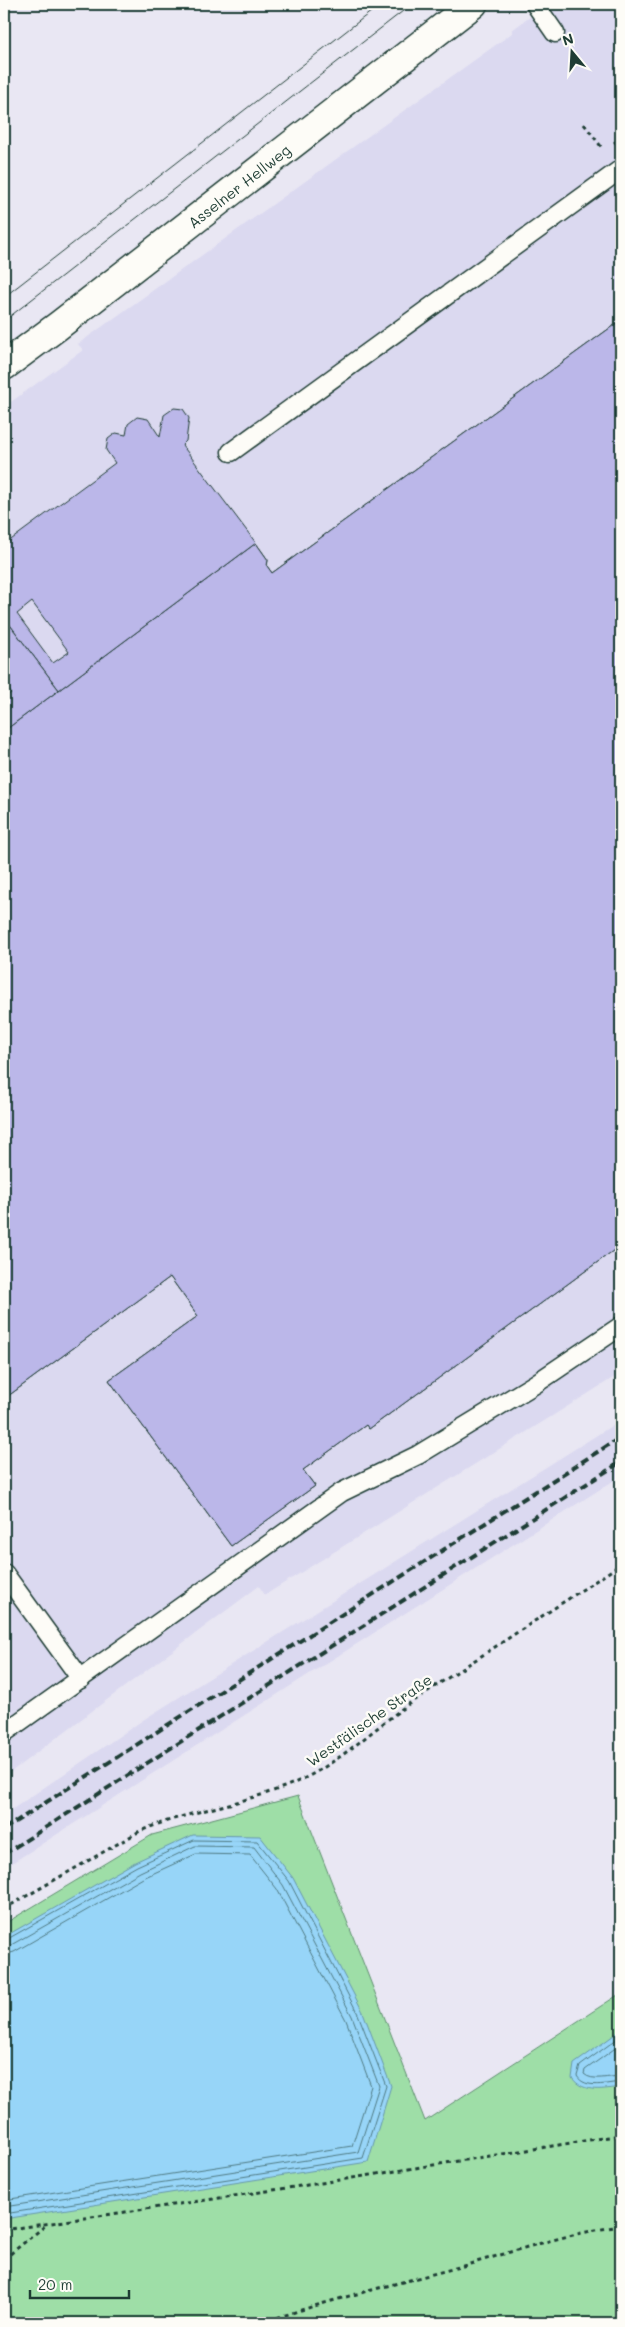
<svg xmlns="http://www.w3.org/2000/svg" width="625" height="2327" viewBox="0 0 625 2327" font-family="Mali,sans-serif">
  <rect width="100%" height="100%" fill="#e9e7f3"/>
  <filter id="ink" filterUnits="userSpaceOnUse"><feTurbulence type="fractalNoise" baseFrequency=".02" numOctaves="2"/><feDisplacementMap in="SourceGraphic" scale="10" xChannelSelector="R" yChannelSelector="G"/><feConvolveMatrix kernelMatrix="1 2 1 2 8 2 1 2 1" color-interpolation-filters="sRGB"/></filter>
  <g filter="url(#ink)">
    <g fill="#dbd9f0">
      <path d="M 548,4 L 621,4 L 621,1373 L 265,1595 L 259,1586 L 4,1777 L 4,407 L 83,350 L 78,344 L 504,39 L 512,33 L 512,30 Z"/>
      <path d="M 621,1420 L 621,1476 L 4,1868 L 4,1815 L 143,1720 Z"/>
    </g>
    <path fill="#9edea7" stroke="#5e8e6e" d="M 298,1796 L 425,2121 L 621,1993 L 621,2323 L 4,2323 L 4,1924 L 152,1835 Z"/>
    <g fill="#97d5f8" stroke="#6798aa">
      <path d="M 193,1835 L 260,1836 L 293,1878 L 363,2012 L 391,2086 L 368,2162 L 4,2219 L 4,1937 L 135,1862 Z"/>
      <path d="M 621,2030 L 621,2087 C 604,2089 584,2094 572,2078 L 574,2064 Z"/>
    </g>
    <g fill="none" stroke-linecap="round" stroke-linejoin="round">
      <g stroke="#4f7a82" stroke-width="1">
        <path d="M 4,1941 L 137,1866 L 194,1840 L 257,1841 L 289,1881 L 358,2014 L 386,2086 L 363,2158 L 4,2214"/>
        <path d="M 4,1947 L 11,1945 L 140,1872 L 195,1846 L 254,1847 L 283,1885 L 352,2016 L 379,2086 L 358,2152 L 4,2207"/>
        <path d="M 4,1955 L 14,1952 L 143,1878 L 196,1854 L 250,1855 L 277,1889 L 346,2020 L 371,2086 L 352,2146 L 4,2200"/>
        <path d="M 621,2036 L 580,2066 L 577,2076 C 585,2090 608,2083 621,2082"/>
        <path d="M 621,2044 L 585,2070 L 584,2074 C 592,2082 610,2076 621,2076"/>
      </g>
    </g>
    <g fill="#bbb7e9" stroke="#1f3d34" fill-rule="evenodd">
      <path d="M 621,320 L 621,1245 L 369,1429 L 366,1425 L 303,1470 L 315,1486 L 231,1546 L 109,1380 L 198,1316 L 170,1277 L 4,1399 L 4,731 L 256,543 L 268,560 L 267,566 L 272,573 ZM 222,1238 L 226,1243 L 231,1240 L 257,1274 L 221,1300 L 192,1261 Z"/>
      <path d="M 621,320 L 621,1245 L 369,1429 L 366,1425 L 303,1470 L 315,1486 L 231,1546 L 109,1380 L 198,1316 L 170,1277 L 4,1399 L 4,731 L 256,543 L 268,560 L 267,566 L 272,573 Z"/>
      <path d="M 174,408 L 183,409 L 189,418 L 186,441 L 182,445 L 256,543 L 59,690 L 4,617 L 4,545 L 115,463 L 106,450 L 108,439 L 116,433 L 126,435 L 128,424 L 137,417 L 148,419 L 160,437 L 164,415 ZM 32,602 L 69,652 L 53,663 L 17,614 Z"/>
      <path d="M 4,617 L 59,690 L 4,731 L 4,698 L 11,693 L 4,683 Z"/>
    </g>
    <g fill="none" stroke-linecap="round" stroke-linejoin="round">
      <defs>
        <g id="lane">
          <path d="M 535,4 L 555,33"/>
          <path d="M 231,452 L 621,169"/>
          <path d="M 4,1573 L 81,1679"/>
          <path d="M 4,1733 L 342,1492 L 418,1455 L 535,1384 L 621,1326"/>
        </g>
        <path id="secondary" d="M 4,366 L 58,326 L 473,4"/>
      </defs>
      <use href="#lane" stroke="#1f3d34" stroke-width="21"/>
      <use href="#secondary" stroke="#1f3d34" stroke-width="31"/>
      <g stroke="#1f3d34" stroke-width="3" stroke-dasharray="4 4" stroke-linecap="butt">
        <path d="M 584,124 L 603,149"/>
        <path d="M 614,143 L 621,138"/>
        <path d="M 4,1909 L 140,1831 C 195,1808 256,1803 309,1776 C 347,1756 378,1725 413,1701 C 482,1655 552,1610 621,1564"/>
        <path d="M 4,2230 L 321,2183 L 621,2135"/>
        <path d="M 4,2259 L 46,2225"/>
        <path d="M 262,2323 C 327,2300 396,2284 463,2266 C 515,2251 568,2233 621,2226"/>
      </g>
      <use href="#lane" stroke="#fdfcf7" stroke-width="18"/>
      <use href="#secondary" stroke="#fdfcf7" stroke-width="28"/>
      <g stroke="#1f3d34" stroke-width="1">
        <path d="M 4,297 L 381,4"/>
        <path d="M 4,321 L 412,4"/>
      </g>
      <g stroke="#1f3d34" stroke-width="4" stroke-dasharray="8 4" stroke-linecap="butt">
        <path d="M 4,1829 L 621,1437"/>
        <path d="M 4,1854 L 621,1462"/>
      </g>
    </g>
  </g>
  <g text-anchor="middle" dominant-baseline="central" stroke-width="5" stroke-linejoin="round" paint-order="stroke">
    <g font-size="15" fill="#1f3d34" stroke="#fdfcf7">
      <text transform="translate(239 186) rotate(-38)">Asselner Hellweg</text>
      <text transform="translate(369 1720) rotate(-35)">Westfälische Straße</text>
    </g>
  </g>
  <rect width="625" height="2327" fill="none" stroke="#fdfcf7" stroke-width="20"/>
  <rect x="10" y="10" width="605" height="2307" fill="none" stroke="#1f3d34" stroke-width="2" filter="url(#ink)"/>
  <g transform="translate(572 52) rotate(342)" stroke="#fdfcf7" stroke-width="4" paint-order="stroke">
  <path d="M0-4L9 19L0 12L-9 19Z" fill="#1f3d34"/>
  <text y="-8" font-size="14" font-weight="bold" text-anchor="middle" fill="#1f3d34">N</text>
  </g>
  <path d="M30 2290v8h99v-8" fill="none" stroke="#1f3d34" stroke-width="2.5"/>
  <text x="38" y="2290" font-size="15" fill="#1f3d34" stroke="#fdfcf7" stroke-width="4" paint-order="stroke">20 m</text>
</svg>
